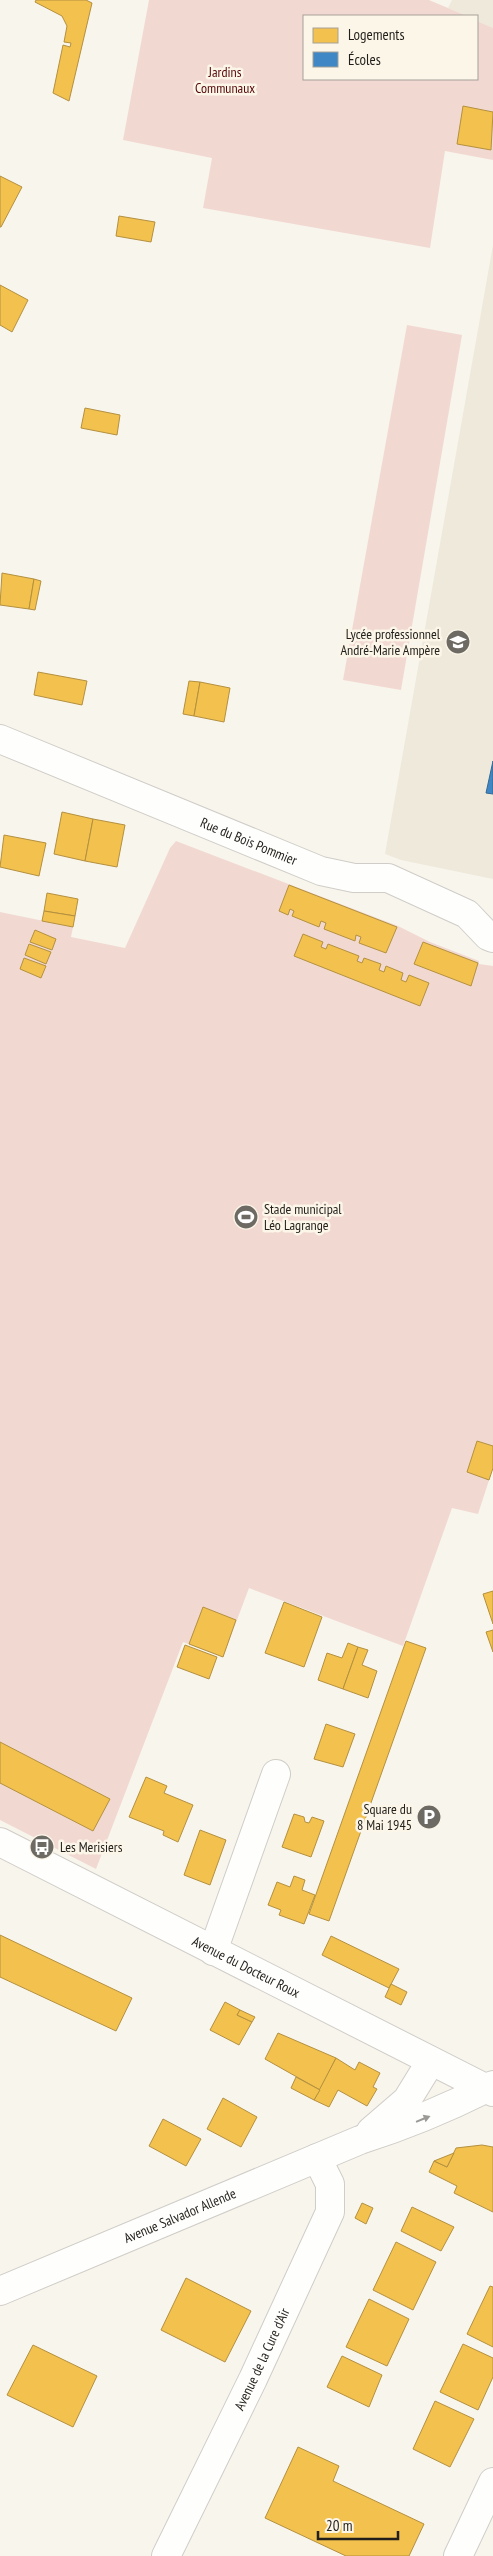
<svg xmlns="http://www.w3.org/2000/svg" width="493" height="2556" viewBox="0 0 493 2556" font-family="'PT Sans Narrow',sans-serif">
  <rect width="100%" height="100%" fill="#f8f5ed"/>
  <g fill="#eee9da">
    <path d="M 452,0 L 493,0 L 493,28 L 477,21 L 477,16 L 467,16 L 448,8 Z"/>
    <path d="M 493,245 L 493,879 L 401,860 L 385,854 Z"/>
  </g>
  <g fill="#f1d9d2">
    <path d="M 149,0 L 429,0 L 467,16 L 304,16 L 304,79 L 477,79 L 477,21 L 493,28 L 493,160 L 445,151 L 430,248 L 203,208 L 212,158 L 123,140 Z"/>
    <path d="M 407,325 L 462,335 L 401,690 L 343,680 Z"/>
    <path d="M 176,841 L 398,926 L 430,942 L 479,961 L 479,964 L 493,966 L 493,1468 L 478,1514 L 452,1508 L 403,1646 L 249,1588 L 223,1657 L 183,1642 L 96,1869 L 0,1820 L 0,912 L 73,927 L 71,937 L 125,948 L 170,848 Z"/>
  </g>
  <g fill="#f2c14e" stroke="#b4903f">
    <path d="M 36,0 L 86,0 L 92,3 L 69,101 L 53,93 L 63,45 L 70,47 L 71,43 L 64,42 L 67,26 L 62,16 L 35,2 Z"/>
    <path d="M 463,106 L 493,112 L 491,150 L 457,144 Z"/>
    <path d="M 0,176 L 22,187 L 1,227 L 0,227 Z"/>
    <path d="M 119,216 L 155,222 L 151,242 L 116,236 Z"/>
    <path d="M 0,285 L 28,300 L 12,332 L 0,325 Z"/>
    <path d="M 85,408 L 120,415 L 117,435 L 81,428 Z"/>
    <path d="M 2,573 L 34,579 L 29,609 L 0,605 Z"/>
    <path d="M 34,579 L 41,581 L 35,610 L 29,609 Z"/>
    <path d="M 38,672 L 87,681 L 82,705 L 34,695 Z"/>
    <path d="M 189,681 L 200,682 L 194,716 L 183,714 Z"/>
    <path d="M 200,682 L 230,688 L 224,722 L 194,716 Z"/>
    <path d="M 62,812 L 93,819 L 85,861 L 54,854 Z"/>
    <path d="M 93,819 L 125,825 L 117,867 L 85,861 Z"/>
    <path d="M 4,835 L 46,843 L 39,876 L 0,867 Z"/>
    <path d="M 289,885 L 397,927 L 386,953 L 359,943 L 361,937 L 356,935 L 355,941 L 324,929 L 326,923 L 321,921 L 319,927 L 292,916 L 294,911 L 290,909 L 288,915 L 279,911 Z"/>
    <path d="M 47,893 L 78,899 L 75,916 L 44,911 Z"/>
    <path d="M 44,911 L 75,916 L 73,927 L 42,921 Z"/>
    <path d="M 35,930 L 56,939 L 52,950 L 30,942 Z"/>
    <path d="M 303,934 L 323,942 L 321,947 L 326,949 L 328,944 L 359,956 L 357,961 L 362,963 L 364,958 L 381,964 L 379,970 L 384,972 L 386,966 L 403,973 L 401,980 L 406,982 L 409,975 L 429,983 L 420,1006 L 294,956 Z"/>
    <path d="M 423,942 L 478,963 L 471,986 L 414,964 Z"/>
    <path d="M 29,944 L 51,952 L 46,964 L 25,955 Z"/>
    <path d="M 24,958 L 46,966 L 41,978 L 20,969 Z"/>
    <path d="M 477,1441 L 493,1446 L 493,1468 L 489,1480 L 467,1472 Z"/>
    <path d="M 493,1591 L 493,1624 L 483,1594 Z"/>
    <path d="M 284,1602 L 322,1617 L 304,1667 L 265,1653 Z"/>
    <path d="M 203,1607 L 236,1620 L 223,1657 L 189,1644 Z"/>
    <path d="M 493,1630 L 493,1652 L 486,1632 Z"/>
    <path d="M 406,1641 L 426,1648 L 329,1921 L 309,1914 Z"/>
    <path d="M 348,1643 L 358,1647 L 343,1689 L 318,1680 L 327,1653 L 342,1658 Z"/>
    <path d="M 185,1645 L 217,1657 L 209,1679 L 177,1667 Z"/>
    <path d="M 358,1647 L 368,1650 L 362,1665 L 377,1671 L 368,1698 L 343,1689 Z"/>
    <path d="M 326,1724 L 355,1734 L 343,1767 L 314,1759 Z"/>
    <path d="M 0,1742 L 110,1799 L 93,1831 L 0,1783 Z"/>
    <path d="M 146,1777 L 167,1786 L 164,1793 L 193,1805 L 178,1842 L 163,1835 L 164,1831 L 129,1817 Z"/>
    <path d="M 294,1814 L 304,1817 L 305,1822 L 309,1823 L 312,1817 L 324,1821 L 311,1857 L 282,1847 Z"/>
    <path d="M 200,1830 L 226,1840 L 210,1885 L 184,1875 Z"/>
    <path d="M 294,1876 L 305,1880 L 302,1890 L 315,1895 L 304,1924 L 279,1915 L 281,1910 L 268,1905 L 277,1882 L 290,1887 Z"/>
    <path d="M 0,1935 L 132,1998 L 116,2031 L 0,1977 Z"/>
    <path d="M 331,1936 L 399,1969 L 389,1988 L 322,1955 Z"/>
    <path d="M 391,1984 L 407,1992 L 401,2005 L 385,1997 Z"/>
    <path d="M 225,2002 L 240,2010 L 237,2015 L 252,2022 L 239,2045 L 210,2030 Z"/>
    <path d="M 240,2010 L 255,2017 L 252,2022 L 237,2015 Z"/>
    <path d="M 278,2033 L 336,2058 L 320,2090 L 265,2059 Z"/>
    <path d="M 336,2058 L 355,2070 L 359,2062 L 380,2073 L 373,2087 L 377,2089 L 367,2106 L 338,2090 L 329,2107 L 314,2100 Z"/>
    <path d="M 296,2077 L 320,2090 L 314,2100 L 291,2088 Z"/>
    <path d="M 223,2098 L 257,2117 L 241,2147 L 207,2129 Z"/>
    <path d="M 163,2119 L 201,2139 L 186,2166 L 149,2146 Z"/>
    <path d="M 482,2145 L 493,2147 L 493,2212 L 454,2193 L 457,2186 L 429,2172 L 434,2161 L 447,2167 L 456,2148 Z"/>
    <path d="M 454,2153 L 447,2167 L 434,2161 Z"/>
    <path d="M 362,2203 L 373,2208 L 366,2224 L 355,2218 Z"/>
    <path d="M 412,2207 L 454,2227 L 441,2251 L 401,2231 Z"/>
    <path d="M 396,2242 L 436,2262 L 413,2310 L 373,2290 Z"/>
    <path d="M 186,2278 L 251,2311 L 225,2362 L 161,2330 Z"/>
    <path d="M 490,2286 L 493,2287 L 493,2347 L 467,2334 Z"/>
    <path d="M 369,2299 L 409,2319 L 387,2366 L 346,2347 Z"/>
    <path d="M 463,2344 L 493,2358 L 493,2377 L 478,2410 L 440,2392 Z"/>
    <path d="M 33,2345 L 97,2376 L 73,2427 L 7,2395 Z"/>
    <path d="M 342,2356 L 382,2375 L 369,2407 L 327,2387 Z"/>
    <path d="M 435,2401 L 474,2419 L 450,2467 L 413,2449 Z"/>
    <path d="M 298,2447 L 339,2466 L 333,2481 L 424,2524 L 409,2556 L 346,2556 L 265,2518 Z"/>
  </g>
  <path fill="#3f88c5" stroke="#366892" d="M 493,761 L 493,794 L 486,793 Z"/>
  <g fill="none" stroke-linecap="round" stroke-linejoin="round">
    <defs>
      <g id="minor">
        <path id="s1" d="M 0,739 L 321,871 L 354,878 L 388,878 L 467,914 L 488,936 L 493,938"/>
        <path id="s2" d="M 0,1842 L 493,2092"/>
        <path d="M 213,1951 L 276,1774"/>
        <path d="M 371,2131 L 407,2100 L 431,2061"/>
        <path id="s3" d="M 0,2291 L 360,2140 C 407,2125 450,2107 493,2085"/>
        <path id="s4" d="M 166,2556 L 253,2379 L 330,2212 L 330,2184 L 317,2158"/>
        <path d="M 458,2556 L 493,2482"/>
      </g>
    </defs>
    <use href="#minor" stroke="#d0cdc8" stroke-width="30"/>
    <use href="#minor" stroke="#fefefc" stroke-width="28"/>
  </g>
  <defs><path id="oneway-solid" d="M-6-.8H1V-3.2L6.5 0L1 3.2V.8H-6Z" transform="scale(1.25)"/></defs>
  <use fill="#9b9a97" href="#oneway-solid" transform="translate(423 2119) rotate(-22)"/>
  <defs>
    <symbol id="school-disc" viewBox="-11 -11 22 22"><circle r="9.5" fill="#6d6a64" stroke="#fcf6e9"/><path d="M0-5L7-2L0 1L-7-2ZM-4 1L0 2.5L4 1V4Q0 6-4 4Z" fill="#fff"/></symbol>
    <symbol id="stadium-disc" viewBox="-11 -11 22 22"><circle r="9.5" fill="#6d6a64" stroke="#fcf6e9"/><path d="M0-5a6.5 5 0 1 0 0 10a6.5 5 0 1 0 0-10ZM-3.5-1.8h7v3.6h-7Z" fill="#fff"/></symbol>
    <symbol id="parking-disc" viewBox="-11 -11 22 22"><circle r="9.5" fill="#6d6a64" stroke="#fcf6e9"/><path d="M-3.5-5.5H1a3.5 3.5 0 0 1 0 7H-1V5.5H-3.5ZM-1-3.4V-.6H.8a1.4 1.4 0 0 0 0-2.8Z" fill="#fff"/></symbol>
    <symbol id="bus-disc" viewBox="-11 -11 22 22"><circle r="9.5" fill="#6d6a64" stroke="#fcf6e9"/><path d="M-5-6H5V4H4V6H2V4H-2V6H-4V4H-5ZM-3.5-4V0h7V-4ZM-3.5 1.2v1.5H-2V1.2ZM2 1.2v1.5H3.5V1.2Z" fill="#fff"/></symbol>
  </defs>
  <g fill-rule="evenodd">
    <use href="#school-disc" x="444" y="628" width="28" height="28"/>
    <use href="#stadium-disc" x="232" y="1203" width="28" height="28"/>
    <use href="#parking-disc" x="415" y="1803" width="28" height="28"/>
    <use href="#bus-disc" x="28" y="1833" width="28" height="28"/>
  </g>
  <g text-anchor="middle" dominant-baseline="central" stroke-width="5" stroke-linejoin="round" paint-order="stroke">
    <g font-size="14" fill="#560708" stroke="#fcf6e9">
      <text x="225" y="72">Jardins<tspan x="225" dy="16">Communaux</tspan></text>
    </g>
    <g font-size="14" fill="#221f1b" stroke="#fcf6e9" text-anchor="end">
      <text x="440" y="634">Lycée professionnel<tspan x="440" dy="16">André-Marie Ampère</tspan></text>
      <text x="264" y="1209" text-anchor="start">Stade municipal<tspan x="264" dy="16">Léo Lagrange</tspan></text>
      <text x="412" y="1809">Square du<tspan x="412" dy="16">8 Mai 1945</tspan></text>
      <text x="60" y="1847" text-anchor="start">Les Merisiers</text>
    </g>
    <g font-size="14" fill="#221f1b" stroke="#fcf6e9">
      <text stroke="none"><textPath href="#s1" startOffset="269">Rue du Bois Pommier</textPath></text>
      <text stroke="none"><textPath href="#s2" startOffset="276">Avenue du Docteur Roux</textPath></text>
      <text stroke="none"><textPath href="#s3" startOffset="195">Avenue Salvador Allende</textPath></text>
      <text stroke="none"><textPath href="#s4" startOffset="219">Avenue de la Cure d'Air</textPath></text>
    </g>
  </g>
  <rect x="303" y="15" width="175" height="65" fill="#fcf6e9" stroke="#a5a097"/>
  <rect x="313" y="28" width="25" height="15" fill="#f2c14e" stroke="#a5a097"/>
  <text x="348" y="40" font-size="15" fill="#221f1b">Logements</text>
  <rect x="313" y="52" width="25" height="15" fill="#3f88c5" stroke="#a5a097"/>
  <text x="348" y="65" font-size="15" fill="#221f1b">Écoles</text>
  <path d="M318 2531v8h80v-8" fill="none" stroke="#221f1b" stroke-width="2.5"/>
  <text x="326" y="2531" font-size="15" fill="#221f1b" stroke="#fcf6e9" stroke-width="4" paint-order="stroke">20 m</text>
</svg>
